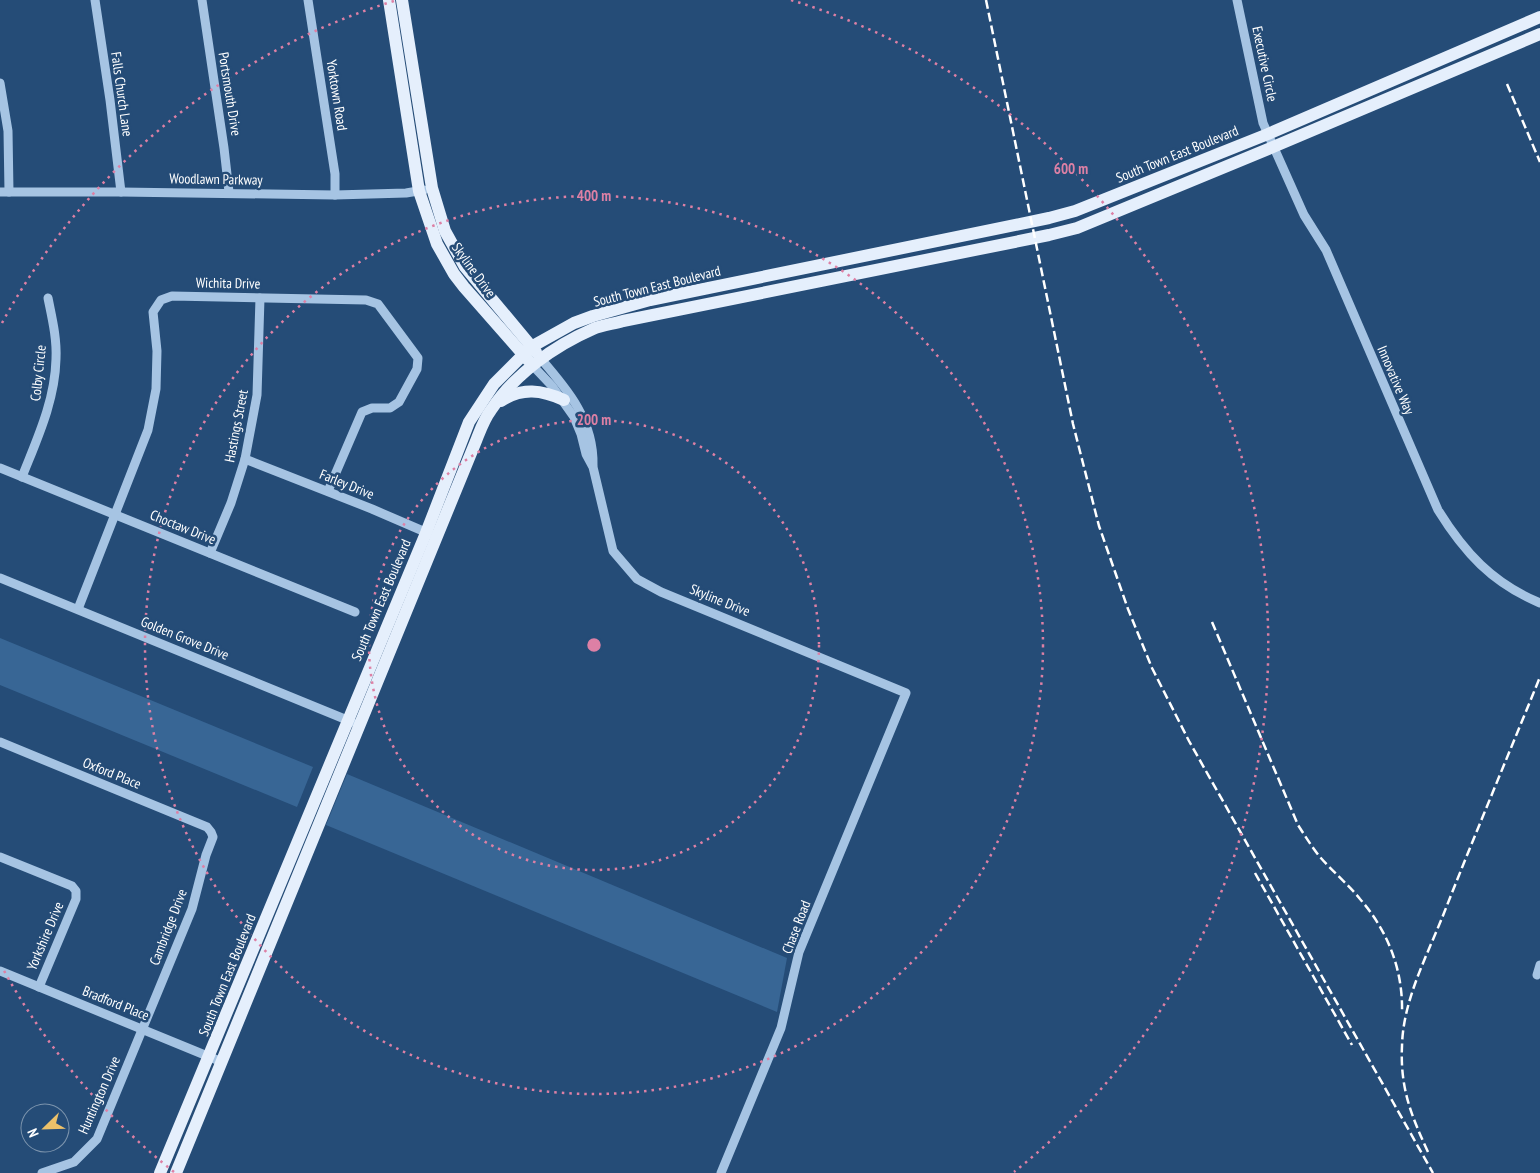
<svg xmlns="http://www.w3.org/2000/svg" width="1540" height="1173" viewBox="0 0 1540 1173" font-family="'PT Sans Narrow',sans-serif">
  <rect width="100%" height="100%" fill="#254c77"/>
  <g fill="#386695">
    <path d="M 0,638 L 313,767 L 297,807 L 0,685 Z"/>
    <path d="M 347,774 L 787,958 L 777,1012 L 326,825 Z"/>
  </g>
  <g fill="none" stroke-linecap="round" stroke-linejoin="round">
    <g stroke="#a6c4e3" stroke-width="9">
      <path d="M 95,0 L 110,100 L 121,192"/>
      <path d="M 202,0 L 224,148 L 229,192"/>
      <path d="M 308,0 L 335,174 L 335,195"/>
      <path d="M 1237,0 L 1263,123 L 1304,215 L 1326,250 L 1438,510 C 1464,552 1492,583 1540,603"/>
      <path d="M 0,83 L 8,131 L 9,192"/>
      <path d="M 0,192 L 121,192 L 335,195 L 406,193 L 424,190"/>
      <path d="M 541,359 C 568,390 594,421 593,465"/>
      <path d="M 533,366 L 552,386 L 574,417 L 581,434 L 586,454 L 593,467 L 613,551 L 637,579 L 661,592 L 906,693 L 799,952 L 781,1028 L 721,1173"/>
      <path d="M 245,459 L 372,509 L 430,534"/>
      <path d="M 0,468 L 355,612"/>
      <path d="M 22,477 C 37,439 55,401 56,359 C 57,338 52,318 48,298"/>
      <path d="M 210,553 L 231,503 L 245,459 L 257,395 L 260,298"/>
      <path d="M 0,578 L 352,722"/>
      <path d="M 78,609 L 148,430 L 156,389 L 157,351 L 153,312 L 161,300 L 172,296 L 366,300 L 378,304 L 418,358 L 417,369 L 399,402 L 390,408 L 372,408 L 362,412 L 328,491"/>
      <path d="M 0,742 L 207,827 L 211,832 L 213,837 L 206,855 L 192,909 L 97,1139 L 74,1162 L 42,1173"/>
      <path d="M 0,857 L 72,886 L 76,891 L 76,899 L 39,987"/>
      <path d="M 0,971 L 222,1062"/>
      <path d="M 1537,975 L 1540,965"/>
    </g>
    <g stroke="#e5effc" stroke-width="12">
      <path d="M 389,0 L 419,191 L 437,244 L 454,274 L 464,287 L 528,360"/>
      <path d="M 402,0 L 432,188 L 445,231 L 465,267 L 536,352"/>
      <path d="M 501,401 C 522,387 542,390 564,400"/>
      <path d="M 160,1173 L 426,533 L 469,422 L 494,384 L 531,347 L 574,323 L 593,316 L 650,300 L 1049,218 L 1075,211 L 1268,134 L 1540,17"/>
      <path d="M 176,1173 L 476,441 C 480,431 484,419 491,410 C 515,374 554,346 593,329 C 602,325 613,324 623,321 L 1049,235 L 1077,228 L 1273,147 L 1540,34"/>
    </g>
    <g stroke="#fff" stroke-width="2.5" stroke-dasharray="9 4" stroke-linecap="butt">
      <path d="M 986,0 L 1073,424 L 1099,526 L 1128,609 L 1152,668 L 1189,741 L 1433,1173"/>
      <path d="M 1507,84 L 1540,162"/>
      <path d="M 1212,622 L 1298,825 C 1305,836 1312,847 1320,857 C 1333,872 1348,884 1360,899 C 1388,931 1403,970 1402,1012"/>
      <path d="M 1255,873 L 1352,1045"/>
      <path d="M 1428,1152 C 1411,1115 1400,1088 1402,1046 C 1403,1000 1427,956 1444,913 C 1475,834 1508,756 1540,677"/>
    </g>
  </g>
  <g fill="none" stroke="#dd80a5" stroke-width="2.5" stroke-dasharray="2.5 5">
    <circle cx="594" cy="645" r="225"/>
    <circle cx="594" cy="645" r="449"/>
    <path d="M174 1172A674 674 0 0 1 2 967M2 323A674 674 0 0 1 397 0M791 0A674 674 0 0 1 1014 1172"/>
  </g>
  <g text-anchor="middle" dominant-baseline="central" stroke-width="5" stroke-linejoin="round" paint-order="stroke">
    <g font-size="14" fill="#fff" stroke="#254c77">
      <text transform="translate(1265 64) rotate(78)">Executive Circle</text>
      <text transform="translate(122 94) rotate(82)">Falls Church Lane</text>
      <text transform="translate(230 94) rotate(81)">Portsmouth Drive</text>
      <text transform="translate(337 95) rotate(81)">Yorktown Road</text>
      <text transform="translate(1177 154) rotate(-22)">South Town East Boulevard</text>
      <text transform="translate(216 179) rotate(1)">Woodlawn Parkway</text>
      <text transform="translate(474 270) rotate(54)">Skyline Drive</text>
      <text transform="translate(228 283) rotate(1)">Wichita Drive</text>
      <text transform="translate(657 286) rotate(-14)">South Town East Boulevard</text>
      <text transform="translate(38 373) rotate(-84)">Colby Circle</text>
      <text transform="translate(1396 380) rotate(67)">Innovative Way</text>
      <text transform="translate(236 426) rotate(-79)">Hastings Street</text>
      <text transform="translate(347 484) rotate(22)">Farley Drive</text>
      <text transform="translate(183 527) rotate(22)">Choctaw Drive</text>
      <text transform="translate(381 600) rotate(-67)">South Town East Boulevard</text>
      <text transform="translate(720 600) rotate(22)">Skyline Drive</text>
      <text transform="translate(185 638) rotate(22)">Golden Grove Drive</text>
      <text transform="translate(112 773) rotate(22)">Oxford Place</text>
      <text transform="translate(168 927) rotate(-69)">Cambridge Drive</text>
      <text transform="translate(796 927) rotate(-69)">Chase Road</text>
      <text transform="translate(45 936) rotate(-67)">Yorkshire Drive</text>
      <text transform="translate(227 975) rotate(-68)">South Town East Boulevard</text>
      <text transform="translate(116 1003) rotate(22)">Bradford Place</text>
      <text transform="translate(99 1095) rotate(-66)">Huntington Drive</text>
    </g>
  </g>
  <circle cx="594" cy="645" r="8" fill="#dd80a5" stroke="#254c77" stroke-width="2.5"/>
  <g font-size="15" text-anchor="middle" font-weight="bold" fill="#dd80a5" stroke="#254c77" stroke-width="5" stroke-linejoin="round" paint-order="stroke">
    <text x="1071" y="174">600 m</text>
    <text x="594" y="201">400 m</text>
    <text x="594" y="425">200 m</text>
  </g>
  <g transform="translate(45 1128) rotate(247)"><circle r="24" fill="#254c77" stroke="#7c94ad"/>
  <path d="M0-4L9 19L0 12L-9 19Z" fill="#ecc16a"/>
  <text y="-8" font-size="14" font-weight="bold" text-anchor="middle" fill="#ffffff">N</text>
  </g>
</svg>
